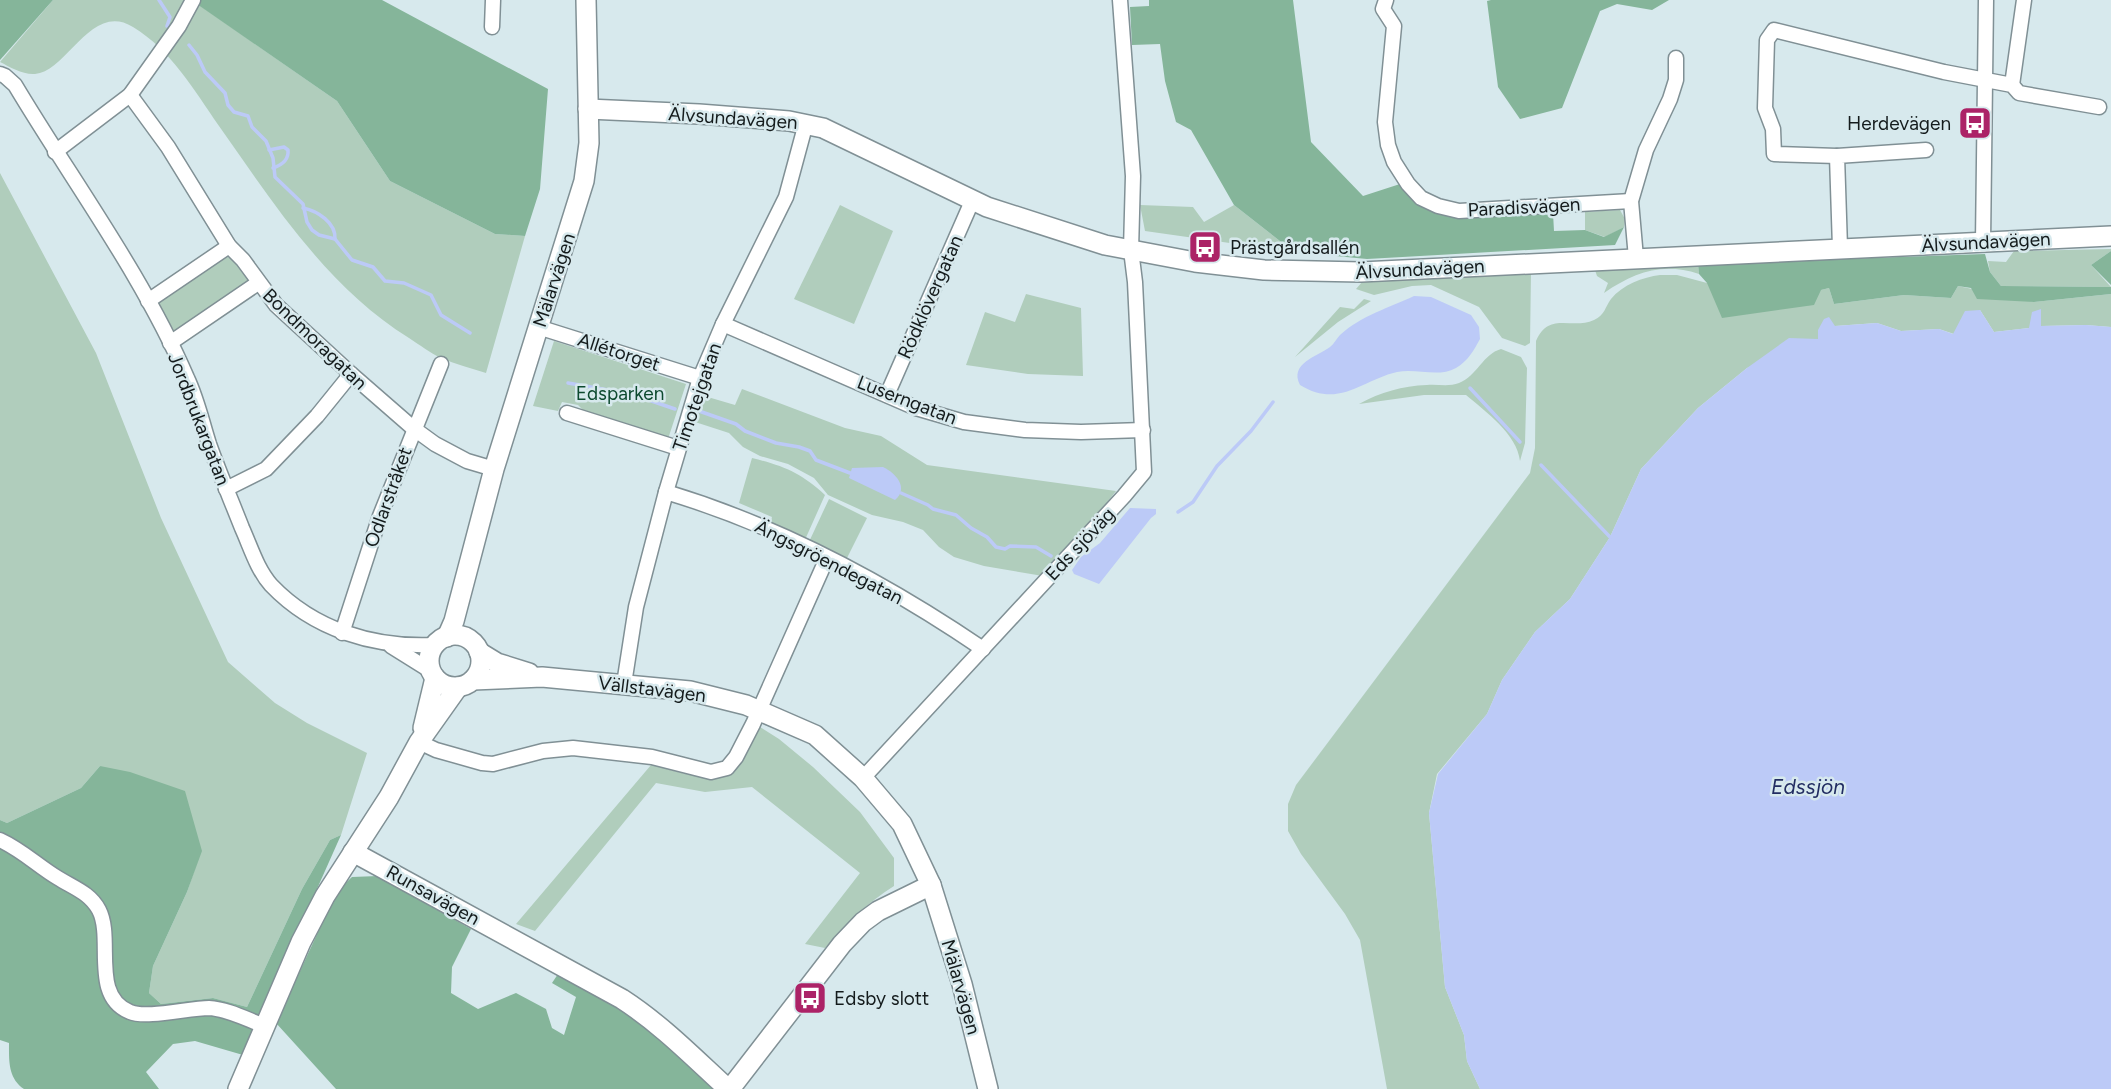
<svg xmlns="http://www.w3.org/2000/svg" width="2111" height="1089" viewBox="0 0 2111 1089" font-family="Figtree,sans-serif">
  <rect width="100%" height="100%" fill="#d7e9ed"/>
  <g fill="#b0cdbc">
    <path d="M 53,0 L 192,0 L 337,101 L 390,181 L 495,234 L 525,236 L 486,373 C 471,368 455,364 441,358 C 430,353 420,345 409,338 C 327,287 274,204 219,126 C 194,90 171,50 133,27 C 91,1 67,72 35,74 C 23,75 10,67 0,62 Z"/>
    <path d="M 0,173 L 96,353 L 161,518 L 228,662 L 275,703 L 307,723 L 367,753 L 341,835 L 330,840 L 302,889 L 247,1007 L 213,998 L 161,1004 L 149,993 L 153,966 L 187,892 L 201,851 L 100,766 L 81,788 L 7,823 L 0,820 Z"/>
    <path d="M 840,205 L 893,231 L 854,324 L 794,299 Z"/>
    <path d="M 1140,205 L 1193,207 L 1204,222 L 1234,205 L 1294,252 L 1145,231 Z"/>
    <path d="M 1620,210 L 1625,219 L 1624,227 L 1605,237 L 1585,230 L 1585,212 Z"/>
    <path d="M 2111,249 L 2111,251 L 2091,265 L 2111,287 L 2001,286 L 1990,272 L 1988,261 L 2006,262 L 2014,251 Z"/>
    <path d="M 227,257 L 236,259 L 252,280 L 172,334 L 156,303 Z"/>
    <path d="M 1698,264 L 1699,274 C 1662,262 1635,272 1604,293 L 1608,283 L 1597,276 L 1594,267 Z"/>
    <path d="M 1531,272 L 1530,343 L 1525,346 L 1502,338 L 1479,307 L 1431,285 L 1412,286 L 1374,295 L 1356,289 L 1363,281 Z"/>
    <path d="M 1660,275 L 1677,275 L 1707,283 L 1821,290 L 1829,288 L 1834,304 L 1904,295 L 1951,298 L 1958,286 L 2034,302 L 2111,294 L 2111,327 L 2086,325 L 2041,326 L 2041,310 L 2029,328 L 1994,332 L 1980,310 L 1954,334 L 1939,329 L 1901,331 L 1877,323 L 1835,326 L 1819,339 L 1747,368 L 1698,408 L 1641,469 L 1610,537 L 1570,599 L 1535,632 L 1502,680 L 1487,714 L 1437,774 L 1429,813 L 1445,987 L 1464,1035 L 1467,1061 L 1480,1089 L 1387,1089 L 1360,940 L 1345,914 L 1301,854 L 1288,831 L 1288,804 L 1296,785 L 1530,473 L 1535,448 L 1536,341 C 1549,311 1572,330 1594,320 C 1605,315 1605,307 1611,299 C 1622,285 1643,277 1660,275 Z"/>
    <path d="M 1026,294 L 1081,308 L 1083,376 L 1028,374 L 966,365 L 985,312 L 1015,322 Z"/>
    <path d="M 1364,299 L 1371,301 L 1338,322 L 1295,357 L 1340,307 L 1354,309 Z"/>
    <path d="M 554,341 L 686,384 L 668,439 L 586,413 L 578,405 L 562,402 L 558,411 L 533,406 Z"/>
    <path d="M 1501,349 L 1521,357 L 1527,368 L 1525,443 L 1520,461 C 1517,434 1486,412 1466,395 L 1424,395 L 1359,404 C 1381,392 1402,386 1427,385 C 1438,384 1449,387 1459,383 C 1477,376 1483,354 1501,349 Z"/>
    <path d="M 742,389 L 845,428 L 881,436 L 927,465 L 1116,491 L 1049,577 L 984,566 L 954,557 L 939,547 L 923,530 L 903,522 L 872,515 L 828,495 L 814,478 L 788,464 L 760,456 L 743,447 L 729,433 L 692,421 L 701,395 L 735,405 Z"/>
    <path d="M 752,458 C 784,466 801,473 825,495 L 804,542 L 769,526 L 772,517 L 739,503 Z"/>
    <path d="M 829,499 L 867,518 L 845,562 L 808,544 Z"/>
    <path d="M 760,727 L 779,739 L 813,767 L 860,812 L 894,858 L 894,886 C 867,903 846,924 825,948 L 805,944 L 860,873 L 752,787 L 705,792 L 656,783 L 535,931 L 516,924 L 651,765 C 678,771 723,790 742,761 C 749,750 754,738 760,727 Z"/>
  </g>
  <g fill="#85b59a">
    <path d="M 0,0 L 53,0 L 0,60 Z"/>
    <path d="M 195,0 L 382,0 L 548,89 L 540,189 L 525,236 L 495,234 L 390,181 L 337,101 L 194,2 Z"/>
    <path d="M 1149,0 L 1293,0 L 1311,142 L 1363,196 L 1400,184 L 1459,215 L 1553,213 L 1554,231 L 1585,230 L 1604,237 L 1624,227 L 1615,245 L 1367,259 L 1294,252 L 1234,205 L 1191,130 L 1176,122 L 1165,81 L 1160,44 L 1132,45 L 1130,7 L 1149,6 Z"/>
    <path d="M 1491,0 L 1669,0 L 1652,10 L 1617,4 L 1600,11 L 1562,108 L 1520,119 L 1498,87 L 1487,1 Z"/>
    <path d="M 2111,251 L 2111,285 L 2091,265 Z"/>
    <path d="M 1985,254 L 1990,272 L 2001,286 L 2111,287 L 2111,294 L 2034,302 L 1977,299 L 1971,288 L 1958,286 L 1951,298 L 1904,295 L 1834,304 L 1829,288 L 1821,290 L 1814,305 L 1722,318 L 1707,283 L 1699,274 L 1698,264 Z"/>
    <path d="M 100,766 L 130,772 L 185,791 L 202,851 L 187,892 L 153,966 L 149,993 L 161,1004 L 213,998 L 247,1007 L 302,889 L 330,840 L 341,835 L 243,1055 L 195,1041 L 173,1044 L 146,1072 L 159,1089 L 24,1089 C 8,1078 9,1061 9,1043 L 0,1040 L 0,820 L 7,823 L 81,788 Z"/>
    <path d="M 378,876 L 471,929 L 452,967 L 451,993 L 478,1009 L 516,993 L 546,1009 L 552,1028 L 564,1035 L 576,997 L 552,983 L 558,974 L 632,1016 L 719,1089 L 336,1089 L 276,1023 L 337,891 L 352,877 Z"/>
  </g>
  <g fill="#bccaf7">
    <path d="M 1414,296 L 1431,297 L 1471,315 L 1479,327 L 1480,339 C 1474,350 1468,361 1456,368 C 1438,378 1417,368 1397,372 C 1362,380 1339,409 1300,385 C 1289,363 1317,357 1330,347 C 1334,344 1336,339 1340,335 C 1362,315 1389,308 1414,296 Z"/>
    <path d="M 2041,309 L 2041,326 L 2086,325 L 2111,327 L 2111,1089 L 1480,1089 L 1467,1061 L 1464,1035 L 1445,987 L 1429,813 L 1438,774 L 1487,714 L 1502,680 L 1535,632 L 1570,599 L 1610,537 L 1641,469 L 1698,408 L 1747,368 L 1789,338 L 1818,339 L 1818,330 L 1824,319 L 1829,317 L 1835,326 L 1877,323 L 1901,331 L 1939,329 L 1953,334 L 1965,311 L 1980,310 L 1994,332 L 2029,328 L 2032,312 Z"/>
    <path d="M 883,467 C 896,473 909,488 895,500 L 849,478 L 852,468 Z"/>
    <path d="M 1130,508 L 1156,509 L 1156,514 L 1151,518 L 1099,584 L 1074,574 L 1072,570 L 1081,557 L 1100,543 Z"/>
  </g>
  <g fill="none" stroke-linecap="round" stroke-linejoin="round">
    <g stroke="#bccaf7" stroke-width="3.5">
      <path d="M 159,0 L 170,17 L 167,26"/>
      <path d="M 189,45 L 197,55 L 205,72 L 225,93 L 228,105 L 234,112 L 248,116 L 252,127 L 266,141 L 273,158 L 275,177 L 303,204 L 307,222 L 312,230 L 319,235 L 335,239 L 352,260 L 373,267 L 385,281 L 404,283 L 431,295 L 441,315 L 470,333"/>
      <path d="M 269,150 L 284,147 L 288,150 C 289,160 282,165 273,168"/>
      <path d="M 303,208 C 318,211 336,223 335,239"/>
      <path d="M 568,383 L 631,394 L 675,409"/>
      <path d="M 1470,388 L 1520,442"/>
      <path d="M 699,411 L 736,424 L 745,431 L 776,443 L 799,447 L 810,451 L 816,460 L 850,473"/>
      <path d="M 1541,465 L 1610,537"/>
      <path d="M 901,493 L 928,505 L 933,509 L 956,515 L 971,528 L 987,537 L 996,547 L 1005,549 L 1010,546 L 1036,547 L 1051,556"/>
      <path d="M 1178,512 L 1193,502 L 1217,466 L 1251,431 L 1273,402"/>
    </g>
    <defs>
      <g id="street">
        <path d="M 1386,0 L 1383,9 L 1394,26 L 1385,122 L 1388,145 L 1394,162 L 1408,184 L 1421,198 L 1438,206 L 1459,211 L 1631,201"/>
        <path d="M 492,27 L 493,0"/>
        <path d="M 0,74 L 5,76 L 15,85 C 73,182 142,274 187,378 C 197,399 202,422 209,444 C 219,472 231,500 242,528 C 251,548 257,569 271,585 C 314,630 374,648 435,645"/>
        <path d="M 2012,85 L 2024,0"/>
        <path d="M 130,95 L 168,147 L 229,246 L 243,260 L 276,305 L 351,374 L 413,428 L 435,444 L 467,461 L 494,469"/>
        <path d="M 55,152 L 130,95 L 179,26 L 193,0"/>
        <path d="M 1837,156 L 1774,154 L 1773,129 L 1765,108 L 1767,40 L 1774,30 L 1944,72 L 2012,85 L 2019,93 L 2099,107"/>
        <path d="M 1983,242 L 1986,0"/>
        <path d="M 1840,248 L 1837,156 L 1926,150"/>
        <path d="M 1636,258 L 1631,201 L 1646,150 L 1670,99 L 1676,80 L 1676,58"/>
        <path d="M 148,301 L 229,246"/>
        <path d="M 723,324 L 916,408 L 964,422 L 1025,430 L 1081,432 L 1143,430"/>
        <path d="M 538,327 L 700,378"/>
        <path d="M 170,343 L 258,283"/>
        <path d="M 887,395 L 973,199"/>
        <path d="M 567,413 L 678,448"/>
        <path d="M 226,489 L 266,469 L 317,416 L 351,374"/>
        <path d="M 666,492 C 779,526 886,583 983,649"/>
        <path d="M 342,633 L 380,516 L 441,364"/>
        <path d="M 391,646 L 431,671"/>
        <path d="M 624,684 L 636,607 L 666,492 L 700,378 L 723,324 L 786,197 L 806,123"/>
        <path d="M 419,742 L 436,750 L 482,763 L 493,764 L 543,751 L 573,748 L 652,757 L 711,772 L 727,768 L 736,757 L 753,724 L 827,558"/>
        <path d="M 863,778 L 1124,496 L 1144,472 L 1135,282 L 1131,250 L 1133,176 L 1120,0"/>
        <path d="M 0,840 C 22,850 38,866 58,878 C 74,888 90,893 99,910 C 114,939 90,996 130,1012 C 146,1019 189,1008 209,1008 C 228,1009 248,1020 265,1026"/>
      </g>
      <g id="secondary">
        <path d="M 588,109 L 699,114 L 789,121 L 823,128 L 987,207 L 1105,245 L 1195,262 L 1264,270 L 1361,272 L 2111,236"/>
        <circle cx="455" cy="661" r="26"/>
        <path d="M 447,637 L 454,621 L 494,469 L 584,181 L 589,143 L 586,0"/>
        <path d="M 479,652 L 497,663 L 529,673"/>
        <path d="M 473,680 L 542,677 L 690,691 L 746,705 L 815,735 L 863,778 L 902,824 L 931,885 L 962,984 L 988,1089"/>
        <path d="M 423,728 L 435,678"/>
        <path d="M 353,852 L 622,999 C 662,1025 693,1057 728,1089"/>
        <path d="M 238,1089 L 301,942 L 325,896 L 389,797 L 419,742 L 458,687"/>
        <path d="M 730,1089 L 842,944 L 863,922 L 878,911 L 931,885"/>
      </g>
    </defs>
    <use href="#street" stroke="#809095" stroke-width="17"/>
    <use href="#secondary" stroke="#809095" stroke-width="22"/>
    <use href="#street" stroke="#fff" stroke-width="14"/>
    <use href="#secondary" stroke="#fff" stroke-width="19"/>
  </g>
  <defs>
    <symbol id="bus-square" viewBox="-11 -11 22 22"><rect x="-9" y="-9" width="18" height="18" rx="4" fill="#ac2367" stroke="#d7e9ed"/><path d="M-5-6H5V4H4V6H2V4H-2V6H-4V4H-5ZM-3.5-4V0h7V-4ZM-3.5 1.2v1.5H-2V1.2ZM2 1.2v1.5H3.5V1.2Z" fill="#fff"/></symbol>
  </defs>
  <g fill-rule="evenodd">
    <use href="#bus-square" x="1956" y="104" width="38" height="38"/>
    <use href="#bus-square" x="1186" y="228" width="38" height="38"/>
    <use href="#bus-square" x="791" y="979" width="38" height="38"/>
  </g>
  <g text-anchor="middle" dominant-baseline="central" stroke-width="5" stroke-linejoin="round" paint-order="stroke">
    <g font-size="19" fill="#141b1c" stroke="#d7e9ed">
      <text transform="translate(733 118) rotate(4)">Älvsundavägen</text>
      <text transform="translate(1524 207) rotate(-3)">Paradisvägen</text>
      <text transform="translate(1986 242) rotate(-3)">Älvsundavägen</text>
      <text transform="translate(1420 269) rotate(-3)">Älvsundavägen</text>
      <text transform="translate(554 280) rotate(-72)">Mälarvägen</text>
      <text transform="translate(930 297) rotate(-66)">Rödklövergatan</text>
      <text transform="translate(315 339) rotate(44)">Bondmoragatan</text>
      <text transform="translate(619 352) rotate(18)">Allétorget</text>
      <text transform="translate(697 397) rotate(-71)">Timotejgatan</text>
      <text transform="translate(907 400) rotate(21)">Luserngatan</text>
      <text transform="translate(199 419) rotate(69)">Jordbrukargatan</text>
      <text transform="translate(388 497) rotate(-70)">Odlarstråket</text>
      <text transform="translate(1080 544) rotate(-47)">Eds sjöväg</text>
      <text transform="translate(829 562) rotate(27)">Ängsgröendegatan</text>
      <text transform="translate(652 689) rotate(7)">Vällstavägen</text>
      <text transform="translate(433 895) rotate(29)">Runsavägen</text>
      <text transform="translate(961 987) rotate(74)">Mälarvägen</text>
    </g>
    <g font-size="19" fill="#141b1c" stroke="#d7e9ed" text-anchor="start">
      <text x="1951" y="123" text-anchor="end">Herdevägen</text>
      <text x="1230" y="247">Prästgårdsallén</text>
      <text x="834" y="998">Edsby slott</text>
    </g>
    <g font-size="19" fill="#0d4a2f" stroke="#d7e9ed">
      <text x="620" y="393">Edsparken</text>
    </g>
    <g font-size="21" font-style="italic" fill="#222d62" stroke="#d7e9ed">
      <text x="1808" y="786">Edssjön</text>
    </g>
  </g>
</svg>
